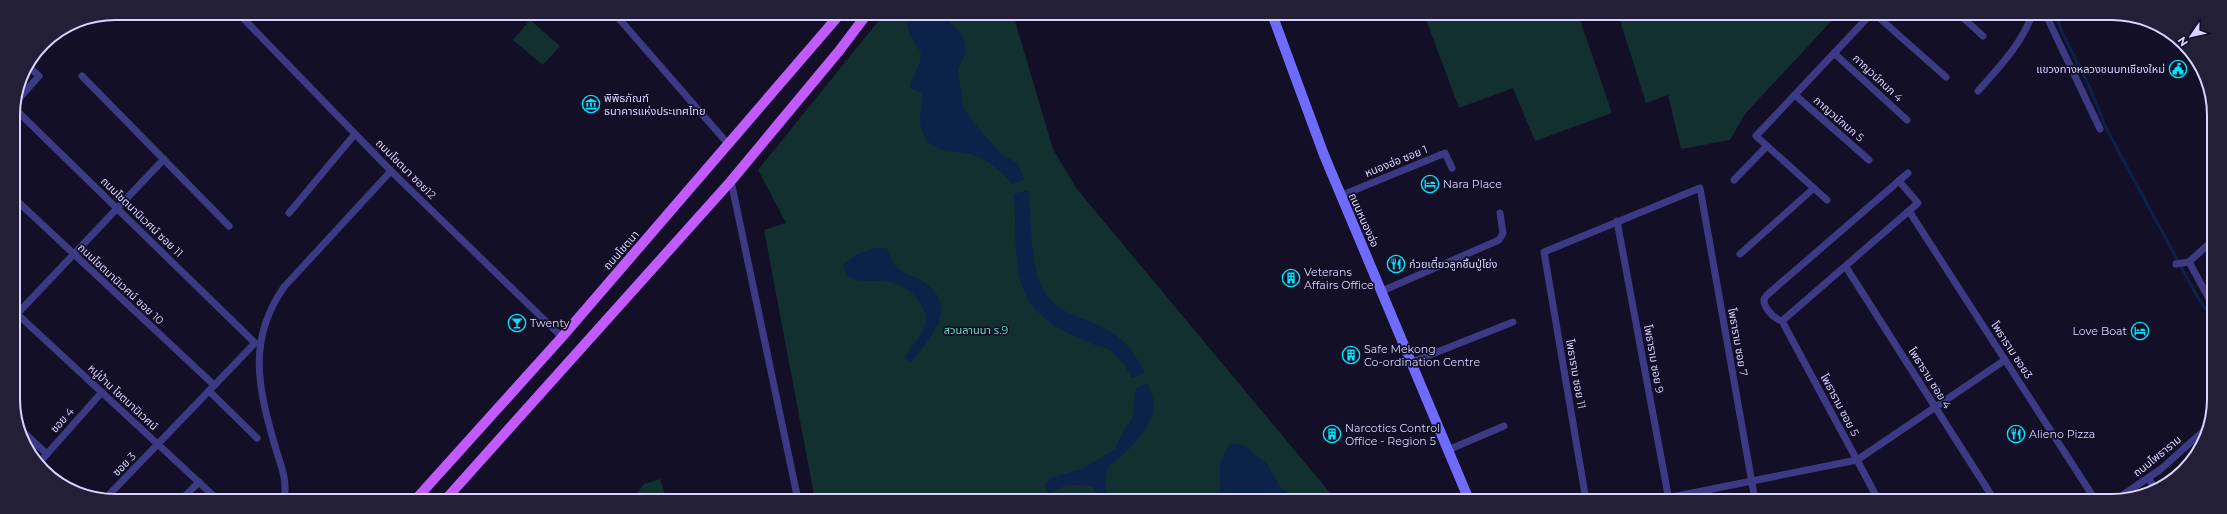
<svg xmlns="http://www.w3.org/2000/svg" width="2227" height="514" viewBox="0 0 2227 514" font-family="Montserrat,'Noto Sans Thai',sans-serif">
  <rect width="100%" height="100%" fill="#130f26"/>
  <g fill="#12302f">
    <path d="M 884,14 L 1013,14 L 1053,149 L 1076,188 L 1336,500 L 815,500 L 764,230 L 786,223 L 758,170 Z"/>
    <path d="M 1424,14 L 1578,14 L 1612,113 L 1535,141 L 1513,88 L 1459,108 Z"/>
    <path d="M 1618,14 L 1837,15 L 1745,114 L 1730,140 L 1681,149 L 1668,95 L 1646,103 Z"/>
    <path d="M 530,20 L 560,46 L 543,65 L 513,40 Z"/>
    <path d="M 660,479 L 667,500 L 632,500 L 644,484 Z"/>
  </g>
  <g fill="#0c2248">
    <path d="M 910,14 L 941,14 L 961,33 L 965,44 L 965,53 L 958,70 L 963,106 L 969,117 L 1001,154 L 1017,163 L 1025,180 L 1012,184 C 1002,173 991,161 976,156 C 952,147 924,157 920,121 C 919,112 923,103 922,94 L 910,87 C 913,72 921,67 921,52 C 914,42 902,26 910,14 Z"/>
    <path d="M 1028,190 C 1032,219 1029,270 1046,294 C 1059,314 1082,317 1102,327 C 1123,337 1135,353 1145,373 L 1132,378 C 1126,368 1120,356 1109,350 C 1105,347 1100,347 1095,345 C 1068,333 1036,321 1024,291 C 1012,264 1017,225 1014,194 Z"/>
    <path d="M 880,247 L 887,249 C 891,255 892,263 897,268 C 905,275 918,277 927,284 C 959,309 928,341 911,363 L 904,358 C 911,347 924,334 926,320 C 926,314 923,308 920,303 C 913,290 899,284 884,281 C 870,279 846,287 843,265 L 857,254 Z"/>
    <path d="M 1148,383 C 1151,391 1155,401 1153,411 C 1150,429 1124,458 1108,466 C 1106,478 1102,488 1109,500 L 1100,500 L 1094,488 C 1084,484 1073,484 1062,487 C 1057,489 1054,493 1048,493 L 1045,485 L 1051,478 L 1084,468 L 1115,449 L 1125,428 L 1132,420 L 1136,388 Z"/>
    <path d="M 1232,443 L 1244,445 L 1267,464 L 1281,488 L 1290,494 L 1295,500 L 1219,500 C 1223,476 1213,463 1232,443 Z"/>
  </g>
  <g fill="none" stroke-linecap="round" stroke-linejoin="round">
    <path stroke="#0c2248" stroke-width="3" d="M 2056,15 L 2061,30 L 2090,88 L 2106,128 L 2198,298 L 2212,318"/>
    <g stroke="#3d3a85" stroke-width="7">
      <path d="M 238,13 L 391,171 L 562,337"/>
      <path d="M 614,13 L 729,145"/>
      <path d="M 1876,15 L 1946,77"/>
      <path d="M 1960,15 L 1983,36"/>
      <path d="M 2046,15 L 2100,129"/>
      <path d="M 1834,53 L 1907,120"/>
      <path d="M 82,76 L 229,226"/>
      <path d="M 1978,91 C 1999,67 2021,45 2032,15"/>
      <path d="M 1795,95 L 1869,160"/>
      <path d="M 15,103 L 39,76 L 28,66"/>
      <path d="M 13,107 L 255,343 L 105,499"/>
      <path d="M 1734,180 L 1767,146"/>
      <path d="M 731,181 L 798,500"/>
      <path d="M 1340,196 L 1445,153 L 1452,168"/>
      <path d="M 14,198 L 214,385"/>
      <path d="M 1827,200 L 1756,136 L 1870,15"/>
      <path d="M 1909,211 L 2096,501"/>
      <path d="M 289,213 L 355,134"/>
      <path d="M 1617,221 L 1669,500"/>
      <path d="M 1740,254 L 1814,188"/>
      <path d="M 2189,262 L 2212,304"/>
      <path d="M 2176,264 L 2189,262 L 2212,241"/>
      <path d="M 1846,267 L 1995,501"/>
      <path d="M 1382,291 L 1499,240 L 1503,233 L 1500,213"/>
      <path d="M 14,311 L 217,499"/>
      <path d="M 17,314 L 164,159"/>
      <path d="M 1782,321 C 1774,319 1763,307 1764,299 L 1767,295 L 1908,173"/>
      <path d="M 1782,321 L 1918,203 L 1899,181"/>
      <path d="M 1782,321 L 1879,501"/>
      <path d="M 1412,362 L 1513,322"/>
      <path d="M 209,391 L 257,438"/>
      <path d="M 20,429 L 47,454"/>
      <path d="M 1448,450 L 1504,426"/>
      <path d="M 39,463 L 102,392"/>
      <path d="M 2149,478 L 2155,491"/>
      <path d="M 182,499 L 199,482"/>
      <path d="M 284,499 C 288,479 280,464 275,446 C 258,387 247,340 284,287 L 391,171"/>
      <path d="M 1586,500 L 1544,252 L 1700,188 L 1755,500"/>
      <path d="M 1657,500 L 1857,460 L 2005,360"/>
      <path d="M 2114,501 L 2161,469 L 2210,425"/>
    </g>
    <path stroke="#6f6bff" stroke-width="10" d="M 1272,14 L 1324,155 L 1469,500"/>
    <g stroke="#c25bff" stroke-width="10">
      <path d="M 416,499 L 562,337 L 840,14"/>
      <path d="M 446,499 L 731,181 L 839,51 L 867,14"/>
    </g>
  </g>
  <defs>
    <symbol id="civic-ring" viewBox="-11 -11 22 22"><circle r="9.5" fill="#130f26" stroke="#00e5ff" stroke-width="1.5"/><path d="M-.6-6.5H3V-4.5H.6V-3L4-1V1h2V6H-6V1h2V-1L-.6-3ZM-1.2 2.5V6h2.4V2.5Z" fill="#00e5ff"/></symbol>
    <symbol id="museum-ring" viewBox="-11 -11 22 22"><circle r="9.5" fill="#130f26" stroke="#00e5ff" stroke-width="1.5"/><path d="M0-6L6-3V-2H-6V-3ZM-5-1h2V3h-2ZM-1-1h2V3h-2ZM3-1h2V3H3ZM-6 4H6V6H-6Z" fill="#00e5ff"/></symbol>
    <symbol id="hotel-ring" viewBox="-11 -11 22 22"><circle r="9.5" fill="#130f26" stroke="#00e5ff" stroke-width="1.5"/><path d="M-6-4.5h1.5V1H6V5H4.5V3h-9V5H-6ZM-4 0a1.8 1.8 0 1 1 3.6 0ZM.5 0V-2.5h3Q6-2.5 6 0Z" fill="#00e5ff"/></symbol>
    <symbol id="restaurant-ring" viewBox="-11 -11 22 22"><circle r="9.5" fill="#130f26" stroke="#00e5ff" stroke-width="1.5"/><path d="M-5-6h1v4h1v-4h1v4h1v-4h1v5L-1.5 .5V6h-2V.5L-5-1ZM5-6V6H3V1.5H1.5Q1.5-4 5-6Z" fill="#00e5ff"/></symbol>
    <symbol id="building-ring" viewBox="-11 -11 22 22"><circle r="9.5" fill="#130f26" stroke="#00e5ff" stroke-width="1.5"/><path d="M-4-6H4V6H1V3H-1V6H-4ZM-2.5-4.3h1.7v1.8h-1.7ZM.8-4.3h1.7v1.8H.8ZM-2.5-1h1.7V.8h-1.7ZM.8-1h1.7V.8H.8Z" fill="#00e5ff"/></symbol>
    <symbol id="bar-ring" viewBox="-11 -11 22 22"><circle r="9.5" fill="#130f26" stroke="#00e5ff" stroke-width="1.5"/><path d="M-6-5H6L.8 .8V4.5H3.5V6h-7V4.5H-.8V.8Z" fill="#00e5ff"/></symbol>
  </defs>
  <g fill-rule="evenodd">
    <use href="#civic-ring" x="2168" y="59" width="20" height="20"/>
    <use href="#museum-ring" x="581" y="94" width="20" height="20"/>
    <use href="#hotel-ring" x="1420" y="174" width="20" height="20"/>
    <use href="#restaurant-ring" x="1386" y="254" width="20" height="20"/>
    <use href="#building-ring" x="1281" y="268" width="20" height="20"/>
    <use href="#bar-ring" x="507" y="313" width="20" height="20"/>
    <use href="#hotel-ring" x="2130" y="321" width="20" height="20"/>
    <use href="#building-ring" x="1341" y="345" width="20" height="20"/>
    <use href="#building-ring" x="1322" y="424" width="20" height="20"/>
    <use href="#restaurant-ring" x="2006" y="424" width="20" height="20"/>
  </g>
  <g text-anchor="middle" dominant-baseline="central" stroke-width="3.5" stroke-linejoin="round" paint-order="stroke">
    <g font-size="11" fill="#d9d4ff" stroke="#130f26" text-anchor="start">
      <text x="2165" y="69" text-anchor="end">แขวงทางหลวงชนบทเชียงใหม่</text>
      <text x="604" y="98">พิพิธภัณฑ์<tspan x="604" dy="13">ธนาคารแห่งประเทศไทย</tspan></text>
      <text x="1443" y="184">Nara Place</text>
      <text x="1409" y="264">ก๋วยเตี๋ยวลูกชิ้นปู่โย่ง</text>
      <text x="1304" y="272">Veterans<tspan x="1304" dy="13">Affairs Office</tspan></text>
      <text x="530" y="323">Twenty</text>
      <text x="2127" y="331" text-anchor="end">Love Boat</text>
      <text x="1364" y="349">Safe Mekong<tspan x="1364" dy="13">Co-ordination Centre</tspan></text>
      <text x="1345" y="428">Narcotics Control<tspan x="1345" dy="13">Office - Region 5</tspan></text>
      <text x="2029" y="434">Alieno Pizza</text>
    </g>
    <g font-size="11" fill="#d9d4ff" stroke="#130f26">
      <text transform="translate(1878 78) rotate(43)">กาญวน์กนก 4</text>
      <text transform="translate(1839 119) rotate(41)">กาญวน์กนก 5</text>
      <text transform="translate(1396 161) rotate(-22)">หนองฮ่อ ซอย 1</text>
      <text transform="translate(406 169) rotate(45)">ถนนโชตนา ซอย12</text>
      <text transform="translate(142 217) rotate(44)">ถนนโชตนานิเวศน์ ซอย 11</text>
      <text transform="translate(1364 220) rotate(66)">ถนนหนองฮ่อ</text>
      <text transform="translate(621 250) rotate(-49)">ถนนโชตนา</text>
      <text transform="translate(121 284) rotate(43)">ถนนโชตนานิเวศน์ ซอย 10</text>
      <text transform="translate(1738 342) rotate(80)">โพธาราม ซอย 7</text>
      <text transform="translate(2012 350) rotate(57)">โพธาราม ซอย3</text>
      <text transform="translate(1654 359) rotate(80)">โพธาราม ซอย 9</text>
      <text transform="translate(1576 374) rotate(80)">โพธาราม ซอย 11</text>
      <text transform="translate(1930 378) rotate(58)">โพธาราม ซอย 4</text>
      <text transform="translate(123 397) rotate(43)">หมู่บ้าน โชตนานิเวศน์</text>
      <text transform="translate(1840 405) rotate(62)">โพธาราม ซอย 5</text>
      <text transform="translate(62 420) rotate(-49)">ซอย 4</text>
      <text transform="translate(2157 456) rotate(-39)">ถนนโพธาราม</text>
      <text transform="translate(124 464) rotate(-46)">ซอย 3</text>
    </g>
    <g font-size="11" fill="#5fe0c0" stroke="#130f26">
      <text x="976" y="330">สวนลานนา ร.9</text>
    </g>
  </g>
  <path d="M0 0H2227V514H0ZM115 20H2112A95 95 0 0 1 2207 115V399A95 95 0 0 1 2112 494H115A95 95 0 0 1 20 399V115A95 95 0 0 1 115 20Z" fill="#231f37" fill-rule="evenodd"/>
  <path fill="none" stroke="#d9d4ff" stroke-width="2" d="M115 20H2112A95 95 0 0 1 2207 115V399A95 95 0 0 1 2112 494H115A95 95 0 0 1 20 399V115A95 95 0 0 1 115 20Z"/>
  <g transform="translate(2191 36) rotate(236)" stroke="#130f26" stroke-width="3" paint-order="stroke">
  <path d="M0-3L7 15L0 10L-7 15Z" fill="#d9d4ff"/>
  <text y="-6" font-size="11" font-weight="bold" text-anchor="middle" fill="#d9d4ff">N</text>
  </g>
</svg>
